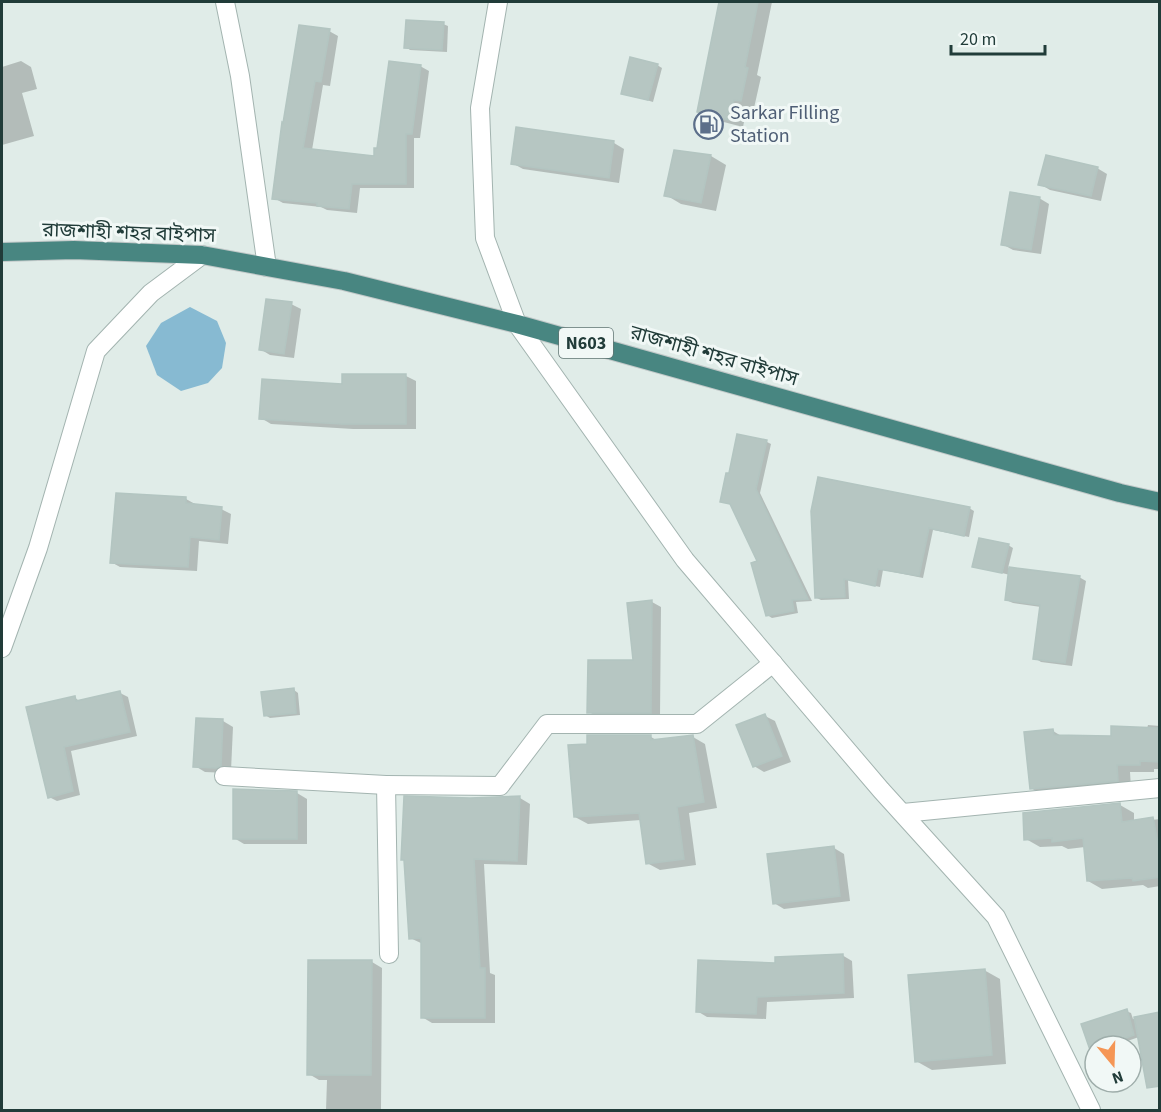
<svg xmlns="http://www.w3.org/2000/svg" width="1161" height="1112" viewBox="0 0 1161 1112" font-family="'Source Sans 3','Noto Sans Bengali',sans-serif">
  <rect width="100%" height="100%" fill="#e0ece8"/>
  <path fill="#87bad2" d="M 190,307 L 217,321 L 226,343 L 222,368 L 208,383 L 181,391 L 157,375 L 146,346 L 161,323 Z"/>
  <g fill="#0003">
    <path d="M 720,2 L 772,2 L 757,75 L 761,77 L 754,108 L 747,107 L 743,127 L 712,119 L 699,112 Z"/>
    <path d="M 443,24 L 448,26 L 447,52 L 410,50 L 406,47 Z"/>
    <path d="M 329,31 L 338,36 L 330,86 L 323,85 L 312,150 L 375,158 L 420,66 L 429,71 L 420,138 L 414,138 L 414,188 L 360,188 L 357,213 L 327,210 L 321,207 L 283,203 L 274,198 Z"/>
    <path d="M 21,61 L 31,67 L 37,89 L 22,93 L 34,136 L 2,145 L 2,67 Z"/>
    <path d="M 657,65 L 662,68 L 653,102 L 623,93 Z"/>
    <path d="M 518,129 L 614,143 L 624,149 L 619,183 L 523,169 L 512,163 Z"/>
    <path d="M 675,151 L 711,156 L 726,165 L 716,211 L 681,204 L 666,195 Z"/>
    <path d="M 1097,168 L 1107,174 L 1101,201 L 1050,190 L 1040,184 Z"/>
    <path d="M 1039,198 L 1049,204 L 1041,254 L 1013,250 L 1002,244 Z"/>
    <path d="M 291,304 L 301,309 L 294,358 L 270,355 L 260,349 Z"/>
    <path d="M 406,376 L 416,381 L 416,429 L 353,429 L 271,424 L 261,418 L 344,386 Z"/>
    <path d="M 767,442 L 771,444 L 760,493 L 812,601 L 796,602 L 798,613 L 772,618 L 767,615 L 759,562 L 732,505 L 722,501 L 731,475 Z"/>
    <path d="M 186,499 L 195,504 L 221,509 L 231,514 L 228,544 L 199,541 L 197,571 L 120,567 L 111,562 Z"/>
    <path d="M 969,508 L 974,511 L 969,537 L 933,530 L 923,578 L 883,570 L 880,587 L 848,580 L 849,599 L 821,600 L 817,598 L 813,511 Z"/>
    <path d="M 1008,545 L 1013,548 L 1008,568 L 1079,577 L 1086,581 L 1072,666 L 1041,662 L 1035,658 L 1041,607 L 1013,603 L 1006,600 L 1010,575 L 974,566 Z"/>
    <path d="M 652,602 L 661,607 L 660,717 L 598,717 L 589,712 L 635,661 Z"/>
    <path d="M 294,690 L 298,693 L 300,715 L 270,718 L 265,715 Z"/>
    <path d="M 120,693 L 128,697 L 137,736 L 71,751 L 80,795 L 57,801 L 49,797 L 75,698 L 81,702 Z"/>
    <path d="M 765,716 L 775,721 L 791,762 L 764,772 L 754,766 Z"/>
    <path d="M 223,721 L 233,727 L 231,771 L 227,773 L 205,772 L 195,766 Z"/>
    <path d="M 1148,725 L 1160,726 L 1160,769 L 1154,769 L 1154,772 L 1130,772 L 1131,788 L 1045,797 L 1031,788 L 1053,731 L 1063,737 L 1113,737 L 1147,729 Z"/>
    <path d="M 651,737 L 658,741 L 693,737 L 705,744 L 717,808 L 689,813 L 696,865 L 660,870 L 647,863 L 641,820 L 588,824 L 575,817 Z"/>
    <path d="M 297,793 L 307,799 L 307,844 L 244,844 L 234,838 Z"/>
    <path d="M 520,798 L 530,804 L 527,865 L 484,864 L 490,973 L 495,975 L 495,1023 L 432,1023 L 422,1017 L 423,944 L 410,938 Z"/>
    <path d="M 1120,805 L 1134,813 L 1134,822 L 1160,819 L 1160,886 L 1148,888 L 1143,885 L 1102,889 L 1088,881 L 1085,847 L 1068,849 L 1062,846 L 1040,847 L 1026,839 Z"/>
    <path d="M 834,848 L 844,854 L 850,901 L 784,909 L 774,903 Z"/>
    <path d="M 842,955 L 852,961 L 854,998 L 767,1002 L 766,1019 L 707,1017 L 697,1011 L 776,965 Z"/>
    <path d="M 372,962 L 382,968 L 381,1110 L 326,1110 L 327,1080 L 319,1080 L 309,1074 Z"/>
    <path d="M 984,970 L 1000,979 L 1006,1064 L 932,1070 L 916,1061 Z"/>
    <path d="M 1126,1011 L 1131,1013 L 1133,1019 L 1160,1014 L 1139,1037 L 1113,1046 L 1095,1046 L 1095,1051 L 1091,1049 Z"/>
  </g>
  <g fill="#b6c6c2" stroke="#b3c5c1" stroke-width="1.5">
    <path d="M 719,2 L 758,2 L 745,67 L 748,68 L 741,101 L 734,100 L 729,120 L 697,112 Z"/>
    <path d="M 406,20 L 444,22 L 442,50 L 404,48 Z"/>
    <path d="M 299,25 L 330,29 L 321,82 L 315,81 L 303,148 L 374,156 L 374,148 L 377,148 L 389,61 L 421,65 L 412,134 L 406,134 L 406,184 L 352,184 L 349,209 L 317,206 L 317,203 L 272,199 L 282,122 L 283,123 Z"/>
    <path d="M 630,57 L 658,64 L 648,100 L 621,94 Z"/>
    <path d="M 516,127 L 614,141 L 609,178 L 511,164 Z"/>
    <path d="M 674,150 L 711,155 L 701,203 L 664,196 Z"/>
    <path d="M 1046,155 L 1098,167 L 1091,196 L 1038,185 Z"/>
    <path d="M 1010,192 L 1040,197 L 1031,250 L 1001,245 Z"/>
    <path d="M 266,299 L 292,302 L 284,354 L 259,350 Z"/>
    <path d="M 342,374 L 406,374 L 406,424 L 342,424 L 259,419 L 262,379 L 342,384 Z"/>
    <path d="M 737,434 L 767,440 L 756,489 L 808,599 L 792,600 L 794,611 L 766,616 L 751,563 L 757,561 L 730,504 L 720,502 L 726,473 L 729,473 Z"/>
    <path d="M 818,477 L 970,507 L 964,536 L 929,528 L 919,576 L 878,569 L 875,586 L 844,579 L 845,597 L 815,598 L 811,511 Z"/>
    <path d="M 116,493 L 186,497 L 186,503 L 222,507 L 219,540 L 190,537 L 188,567 L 110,563 Z"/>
    <path d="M 979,538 L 1009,544 L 1002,573 L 972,567 Z"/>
    <path d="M 1009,567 L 1080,576 L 1065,663 L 1033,659 L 1040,605 L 1005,600 Z"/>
    <path d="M 652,600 L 651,713 L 587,713 L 588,660 L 633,660 L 627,603 Z"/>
    <path d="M 294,688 L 296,713 L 264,716 L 261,692 Z"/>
    <path d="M 120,691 L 130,732 L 64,747 L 73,791 L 48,798 L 26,707 L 75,696 L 76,701 Z"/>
    <path d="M 765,714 L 782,756 L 753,767 L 736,725 Z"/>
    <path d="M 196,718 L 223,719 L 221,766 L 216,768 L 193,767 Z"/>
    <path d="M 1111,726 L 1160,728 L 1160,762 L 1140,761 L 1140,765 L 1117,765 L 1118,781 L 1030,789 L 1024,732 L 1053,729 L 1054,735 L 1111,736 Z"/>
    <path d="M 587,735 L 651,735 L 651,740 L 693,735 L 704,802 L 677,807 L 684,859 L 646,864 L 639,813 L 574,817 L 568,745 L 587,744 Z"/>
    <path d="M 233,789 L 297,791 L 297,839 L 233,839 Z"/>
    <path d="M 404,796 L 470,798 L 520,796 L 517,861 L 474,859 L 480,968 L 485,968 L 485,1018 L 421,1018 L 421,938 L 409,939 L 404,860 L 401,860 Z"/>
    <path d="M 1120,803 L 1122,822 L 1153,817 L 1160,854 L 1160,877 L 1133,881 L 1132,878 L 1087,881 L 1083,838 L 1052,842 L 1052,838 L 1024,840 L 1023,813 Z"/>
    <path d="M 834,846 L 840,896 L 773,904 L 767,854 Z"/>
    <path d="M 843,954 L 844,993 L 757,997 L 756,1014 L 696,1012 L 698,960 L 775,963 L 775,957 Z"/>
    <path d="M 308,960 L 372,960 L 371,1075 L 307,1075 Z"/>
    <path d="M 985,969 L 992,1055 L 915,1062 L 908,975 Z"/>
    <path d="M 1127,1009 L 1134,1035 L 1103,1046 L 1095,1046 L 1095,1049 L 1090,1050 L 1081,1024 Z"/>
    <path d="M 1160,1012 L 1160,1086 L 1147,1088 L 1134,1017 Z"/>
  </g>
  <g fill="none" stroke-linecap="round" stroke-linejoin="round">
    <defs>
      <g id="minor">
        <path d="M 225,2 L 240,76 L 267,267"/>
        <path d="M 498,2 L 480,108 L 485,238 L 517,324 L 685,560 L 881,790 L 996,917 L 1091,1110"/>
        <path d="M 2,648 L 38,548 L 96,351 L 151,293 L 202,255"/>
        <path d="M 224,776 L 386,785"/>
        <path d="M 903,813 L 1160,788"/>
        <path d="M 389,954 L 386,785 L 500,786 L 547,724 L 697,724 L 773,663"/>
      </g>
      <path id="trunk" d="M 2,252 L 74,250 L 202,255 L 344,281 L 517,324 L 1120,493 L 1160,502"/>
    </defs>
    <use href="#minor" stroke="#a3b4b0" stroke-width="20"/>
    <use href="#trunk" stroke="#c1c8c8" stroke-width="20"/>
    <use href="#minor" stroke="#fff" stroke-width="18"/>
    <use href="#trunk" stroke="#488681" stroke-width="18"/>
  </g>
  <defs>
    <symbol id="fuel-ring" viewBox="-11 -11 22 22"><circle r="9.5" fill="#f1f8f6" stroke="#5c6f8a" stroke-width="1.5"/><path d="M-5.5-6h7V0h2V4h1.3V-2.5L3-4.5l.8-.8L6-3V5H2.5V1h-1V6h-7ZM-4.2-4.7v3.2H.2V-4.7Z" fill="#5c6f8a"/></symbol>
  </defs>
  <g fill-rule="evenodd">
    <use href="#fuel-ring" x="692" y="108" width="33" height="33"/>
  </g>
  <g text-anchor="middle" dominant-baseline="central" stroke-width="6" stroke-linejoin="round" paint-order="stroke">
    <rect fill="#f1f8f6" stroke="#5f7472" stroke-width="1.5" x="559" y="328" width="54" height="30" rx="4.5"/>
    <g font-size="18" font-weight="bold" fill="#213c39">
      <text x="586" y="343">N603</text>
    </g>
    <g font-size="20" fill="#4e5e75" stroke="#f1f8f6" text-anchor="start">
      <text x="730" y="113">Sarkar Filling<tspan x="730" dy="23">Station</tspan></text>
    </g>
    <g font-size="20" fill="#213c39" stroke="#f1f8f6">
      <text transform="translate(129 233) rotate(2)">রাজশাহী শহর বাইপাস</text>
      <text transform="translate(714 356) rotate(16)">রাজশাহী শহর বাইপাস</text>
    </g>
  </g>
  <rect width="1161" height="1112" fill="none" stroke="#213c39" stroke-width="6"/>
  <g transform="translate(1113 1064) rotate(161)"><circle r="28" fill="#f1f8f6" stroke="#9eadaa" stroke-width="1.5"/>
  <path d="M0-4.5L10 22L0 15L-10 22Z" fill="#f59655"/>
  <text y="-9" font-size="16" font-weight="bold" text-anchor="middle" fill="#213c39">N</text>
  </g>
  <path d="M951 45v9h94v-9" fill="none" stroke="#213c39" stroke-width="3"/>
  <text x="960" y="45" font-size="18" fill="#213c39" stroke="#f1f8f6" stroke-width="4.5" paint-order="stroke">20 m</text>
</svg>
